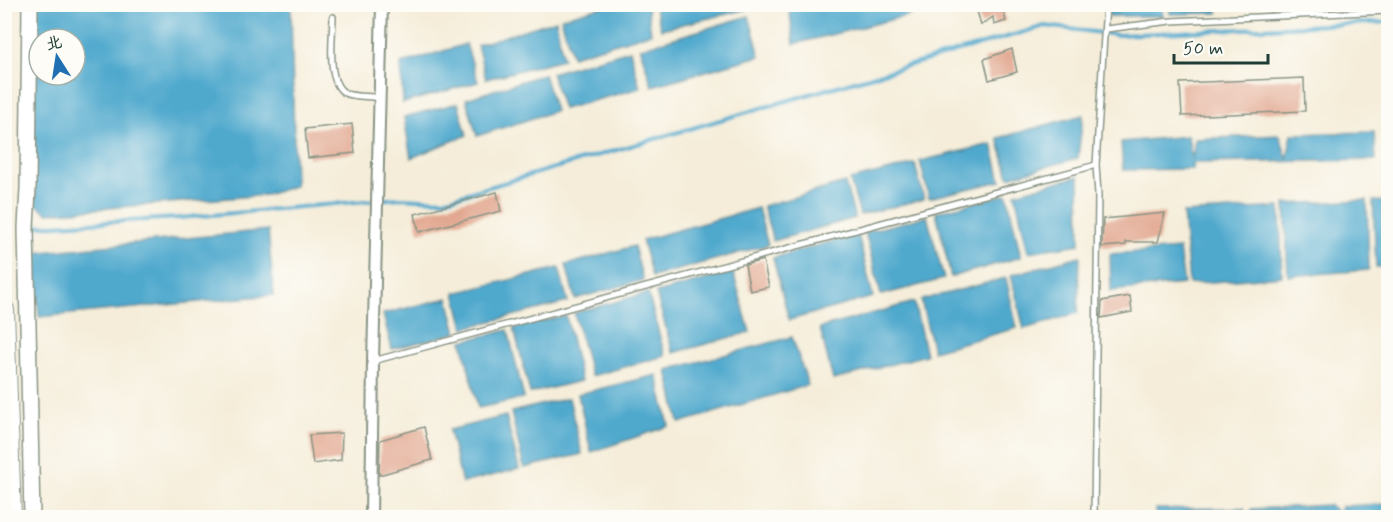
<svg xmlns="http://www.w3.org/2000/svg" width="1393" height="522" viewBox="0 0 1393 522" font-family="Mynerve,'LXGW WenKai TC',sans-serif">
  <rect width="100%" height="100%" fill="#fdfcf7"/>
  <filter id="ink" filterUnits="userSpaceOnUse"><feTurbulence type="fractalNoise" baseFrequency=".0167" numOctaves="2"/><feDisplacementMap in="SourceGraphic" scale="12" xChannelSelector="R" yChannelSelector="G"/><feConvolveMatrix kernelMatrix="1 2 1 2 8 2 1 2 1" color-interpolation-filters="sRGB"/></filter>
  <filter id="wash" filterUnits="userSpaceOnUse"><feTurbulence type="fractalNoise" baseFrequency=".008" numOctaves="4" result="noise"/><feDisplacementMap in="SourceGraphic" scale="24" xChannelSelector="R" yChannelSelector="G"/><feGaussianBlur stdDeviation="1.35" result="paint"/><feColorMatrix in="noise" values="0 0 0 0 0 0 0 0 0 0 0 0 0 0 0 0 0 1.4 0 .05"/><feComposite in="paint" operator="in"/></filter>
  <g filter="url(#wash)">
    <rect width="100%" height="100%" fill="#f5edd9"/>
    <g fill="#4fa9cd" stroke="#377380" stroke-width="1.5" fill-rule="evenodd">
      <path d="M 795,4 L 908,5 L 910,15 L 794,44 L 789,6 Z"/>
      <path d="M 29,5 L 291,5 L 295,186 L 266,195 L 48,213 L 28,199 ZM 39,39 L 75,39 L 75,75 L 39,75 Z"/>
      <path d="M 608,5 L 647,5 L 651,33 L 572,56 L 561,18 Z"/>
      <path d="M 654,5 L 654,4 L 766,5 L 661,29 Z"/>
      <path d="M 1109,5 L 1161,5 L 1163,16 L 1109,16 Z"/>
      <path d="M 1169,5 L 1217,5 L 1218,13 L 1170,14 Z"/>
      <path d="M 749,16 L 760,56 L 652,86 L 640,48 Z"/>
      <path d="M 556,20 L 563,59 L 486,79 L 477,45 Z"/>
      <path d="M 466,44 L 478,82 L 403,103 L 401,64 Z"/>
      <path d="M 630,50 L 640,88 L 563,109 L 551,73 Z"/>
      <path d="M 544,74 L 555,111 L 477,136 L 466,99 Z"/>
      <path d="M 458,103 L 467,135 L 411,158 L 404,117 Z"/>
      <path d="M 1083,115 L 1078,158 L 1009,177 L 998,138 Z"/>
      <path d="M 1374,132 L 1376,160 L 1192,163 L 1193,169 L 1123,170 L 1121,142 L 1188,136 L 1192,160 L 1195,139 L 1280,135 L 1287,159 L 1292,134 Z"/>
      <path d="M 992,144 L 1001,181 L 929,198 L 920,161 Z"/>
      <path d="M 915,164 L 924,199 L 860,215 L 850,180 Z"/>
      <path d="M 1079,176 L 1080,244 L 1028,252 L 1015,193 Z"/>
      <path d="M 845,183 L 855,218 L 773,241 L 763,206 Z"/>
      <path d="M 1007,194 L 1021,257 L 951,277 L 936,212 Z"/>
      <path d="M 1367,200 L 1369,270 L 1288,276 L 1285,204 Z"/>
      <path d="M 1373,201 L 1388,202 L 1388,267 L 1376,267 Z"/>
      <path d="M 1280,207 L 1282,276 L 1189,284 L 1183,213 Z"/>
      <path d="M 758,208 L 768,245 L 652,277 L 642,240 Z"/>
      <path d="M 927,216 L 944,279 L 881,295 L 865,232 Z"/>
      <path d="M 268,230 L 274,295 L 39,317 L 33,253 Z"/>
      <path d="M 858,234 L 873,297 L 789,320 L 773,258 Z"/>
      <path d="M 634,246 L 643,280 L 575,299 L 566,265 Z"/>
      <path d="M 1179,249 L 1184,284 L 1111,291 L 1110,254 Z"/>
      <path d="M 1080,256 L 1078,313 L 1024,329 L 1011,275 Z"/>
      <path d="M 559,268 L 568,302 L 464,328 L 455,293 Z"/>
      <path d="M 733,272 L 750,332 L 673,353 L 656,293 Z"/>
      <path d="M 1006,278 L 1017,328 L 933,351 L 921,300 Z"/>
      <path d="M 648,293 L 665,356 L 591,376 L 574,313 Z"/>
      <path d="M 448,298 L 457,333 L 392,349 L 383,314 Z"/>
      <path d="M 914,302 L 926,355 L 833,380 L 820,328 Z"/>
      <path d="M 566,316 L 581,381 L 530,393 L 514,328 Z"/>
      <path d="M 508,330 L 524,398 L 478,408 L 462,341 Z"/>
      <path d="M 792,337 L 808,385 L 679,423 L 667,370 Z"/>
      <path d="M 657,375 L 669,426 L 591,452 L 578,394 Z"/>
      <path d="M 569,398 L 582,454 L 524,468 L 511,412 Z"/>
      <path d="M 506,416 L 519,469 L 462,483 L 449,430 Z"/>
      <path d="M 1388,504 L 1388,517 L 1339,517 L 1339,511 L 1342,506 Z"/>
      <path d="M 1329,505 L 1335,509 L 1335,517 L 1248,517 L 1248,514 L 1252,509 Z"/>
      <path d="M 1244,508 L 1244,517 L 1156,517 L 1156,509 Z"/>
    </g>
    <g fill="none" stroke-linecap="round" stroke-linejoin="round">
      <path stroke="#4fa9cd" stroke-width="4" d="M 35,226 L 179,218 L 399,198 L 444,200 L 1045,26 L 1118,35 L 1388,22"/>
    </g>
    <g id="blocks">
      <g fill="#e2a790">
        <path d="M 975,4 L 1002,4 L 1006,21 L 994,25 L 993,17 L 981,25 Z"/>
        <path d="M 1012,49 L 1017,72 L 989,80 L 984,59 Z"/>
        <path d="M 1304,78 L 1305,111 L 1182,116 L 1180,83 Z"/>
        <path d="M 352,124 L 355,153 L 308,158 L 305,129 Z"/>
        <path d="M 497,192 L 501,211 L 419,232 L 415,214 Z"/>
        <path d="M 1165,213 L 1158,242 L 1126,242 L 1126,245 L 1102,247 L 1103,219 Z"/>
        <path d="M 763,260 L 769,287 L 750,291 L 745,265 Z"/>
        <path d="M 1130,296 L 1132,312 L 1101,318 L 1102,301 Z"/>
        <path d="M 424,427 L 432,460 L 379,475 L 380,440 Z"/>
        <path d="M 342,433 L 341,460 L 313,464 L 309,435 Z"/>
      </g>
    </g>
  </g>
  <g filter="url(#ink)">
    <use href="#blocks" fill-opacity="0" stroke="#8a9586" stroke-width="1.5"/>
    <g fill="none" stroke-linecap="round" stroke-linejoin="round">
      <defs>
        <g id="lane">
          <path d="M 333,17 C 333,36 325,85 347,94 C 356,97 370,96 380,98"/>
          <path d="M 1106,29 L 1171,21 L 1388,11"/>
          <path d="M 373,361 L 1096,165"/>
          <path d="M 1094,518 L 1098,194 L 1096,165 L 1106,4"/>
        </g>
        <path id="street" d="M 371,518 L 373,361 L 382,4"/>
        <path id="secondary" d="M 30,4 L 28,188 L 26,228 L 32,518"/>
        <path id="highway" d="M 4,310 L 11,518"/>
      </defs>
      <use href="#lane" stroke="#8a9586" stroke-width="8"/>
      <use href="#street" stroke="#8a9586" stroke-width="14"/>
      <use href="#secondary" stroke="#8a9586" stroke-width="18"/>
      <use href="#highway" stroke="#8a9586" stroke-width="22"/>
      <use href="#lane" stroke="#fff" stroke-width="5"/>
      <use href="#street" stroke="#fff" stroke-width="10"/>
      <use href="#secondary" stroke="#fff" stroke-width="15"/>
      <use href="#highway" stroke="#fff" stroke-width="20"/>
    </g>
  </g>
  <rect width="1393" height="522" fill="none" stroke="#fdfcf7" stroke-width="24"/>
  <g transform="translate(57 57) rotate(348)"><circle r="28" fill="#fdfcf7" stroke="#a4b0a9" stroke-width="1.5"/>
  <path d="M0-4.5L10 22L0 15L-10 22Z" fill="#1f6fb2"/>
  <text y="-9" font-size="16" font-weight="bold" text-anchor="middle" fill="#1f3d34">北</text>
  </g>
  <path d="M1174 54v9h94v-9" fill="none" stroke="#1f3d34" stroke-width="3"/>
  <text x="1183" y="54" font-size="18" fill="#1f3d34" stroke="#fdfcf7" stroke-width="4.5" paint-order="stroke">50 m</text>
</svg>
